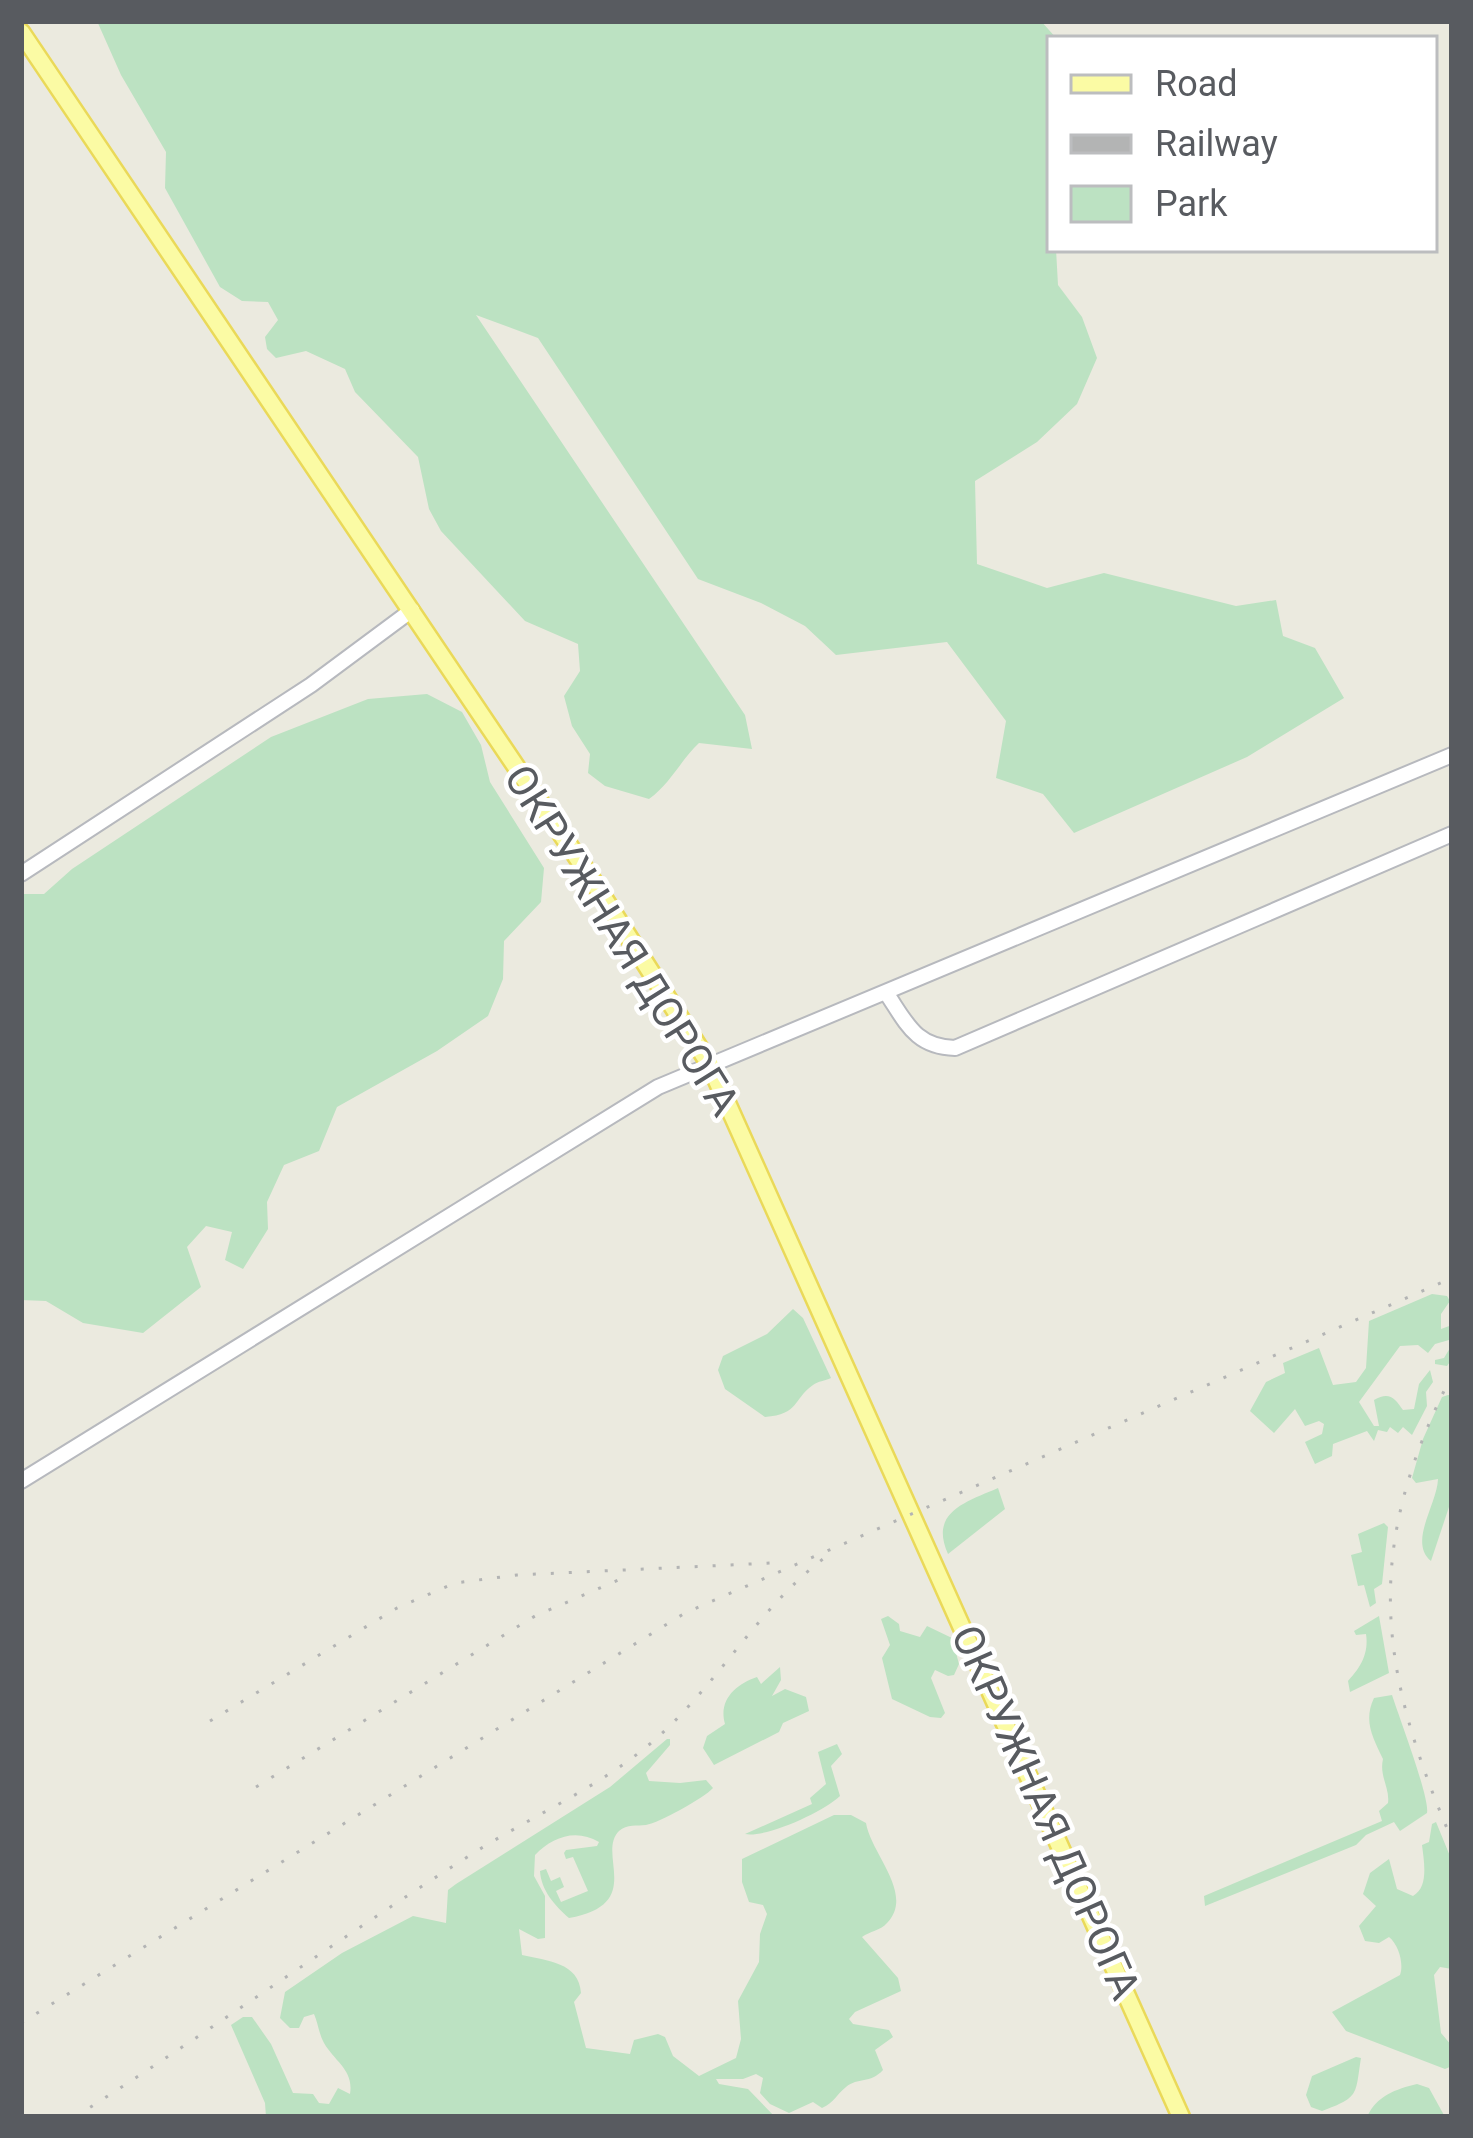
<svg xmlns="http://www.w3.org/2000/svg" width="1473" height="2138" viewBox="0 0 1473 2138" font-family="Roboto,sans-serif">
  <rect width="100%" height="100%" fill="#ebeadf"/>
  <g fill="#bce2c2">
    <path d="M 97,21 L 1041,21 L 1057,39 L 1050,39 L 1050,249 L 1056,249 L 1058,285 L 1082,317 L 1097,358 L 1077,404 L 1037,442 L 975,481 L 977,564 L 1047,588 L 1104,573 L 1236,606 L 1276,600 L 1283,636 L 1315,648 L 1344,698 L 1247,757 L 1074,833 L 1043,794 L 996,778 L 1006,721 L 947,642 L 836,655 L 805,626 L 761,603 L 698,579 L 538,338 L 476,315 L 745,715 L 752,749 L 699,743 C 680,761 671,783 649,799 L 605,786 L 588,773 L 590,754 L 572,726 L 564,696 L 580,671 L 578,644 L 525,621 L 441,531 L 429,509 L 418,457 L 355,392 L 345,369 L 306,351 L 276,358 L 267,349 L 265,337 L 278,320 L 268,302 L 242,301 L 220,287 L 165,188 L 166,152 L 121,75 Z"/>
    <path d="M 427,694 L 462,712 L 481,745 L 490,782 L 544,868 L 541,902 L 504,941 L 503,979 L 488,1016 L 437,1051 L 337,1107 L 319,1151 L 284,1165 L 267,1202 L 268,1229 L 243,1269 L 225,1260 L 232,1232 L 206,1226 L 187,1247 L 201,1287 L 143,1333 L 83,1323 L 46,1301 L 21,1300 L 21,894 L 44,894 L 72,869 L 271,737 L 368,699 Z"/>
    <path d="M 1432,1294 L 1447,1296 L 1450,1301 L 1441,1314 L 1441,1329 L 1452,1325 L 1452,1359 L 1447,1366 L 1435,1364 L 1435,1360 L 1444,1358 L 1450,1348 L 1449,1340 L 1435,1344 L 1428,1353 L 1418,1345 L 1400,1346 L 1359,1402 L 1374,1426 L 1379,1426 L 1374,1400 C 1389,1391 1395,1398 1403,1410 L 1414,1409 L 1419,1384 L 1430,1370 L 1433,1382 L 1426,1392 L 1427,1406 L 1412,1435 L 1403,1427 L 1398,1433 L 1390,1427 L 1387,1432 L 1378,1430 L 1374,1441 L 1367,1431 L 1333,1444 L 1332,1456 L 1315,1464 L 1305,1442 L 1322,1434 L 1324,1424 L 1319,1421 L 1305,1426 L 1295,1409 L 1274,1433 L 1250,1411 L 1266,1382 L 1285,1373 L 1283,1363 L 1319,1348 L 1333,1385 L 1356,1382 L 1366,1368 L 1369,1321 Z"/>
    <path d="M 793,1309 L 803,1318 L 831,1378 C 825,1381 818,1381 813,1385 C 792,1400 800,1414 765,1417 L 725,1389 L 718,1370 L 723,1356 L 767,1334 Z"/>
    <path d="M 1448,1395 L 1452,1395 L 1452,1498 L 1431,1561 C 1408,1542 1437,1505 1438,1479 L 1416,1483 L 1412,1478 L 1423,1439 L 1442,1397 Z"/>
    <path d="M 998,1488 L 1005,1509 L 948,1554 C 929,1512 966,1502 998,1488 Z"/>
    <path d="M 1384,1523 L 1388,1527 L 1382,1584 L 1374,1589 L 1376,1603 L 1370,1607 L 1364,1585 L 1358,1586 L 1351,1555 L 1362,1552 L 1358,1534 Z"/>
    <path d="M 888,1616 L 899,1624 L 900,1631 L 920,1637 L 927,1626 L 952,1638 L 959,1664 L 954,1675 L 948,1676 L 935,1670 L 931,1678 L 945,1713 L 941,1718 L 930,1717 L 892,1699 L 882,1658 L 890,1645 L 881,1619 Z"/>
    <path d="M 1379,1616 L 1389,1673 L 1350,1692 L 1348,1681 C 1361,1667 1369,1653 1366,1634 L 1356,1635 L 1354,1631 Z"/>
    <path d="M 780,1667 L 781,1680 L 772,1696 L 785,1689 L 806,1697 L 809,1711 L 783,1723 L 779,1732 L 714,1765 L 703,1748 L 707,1736 L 725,1724 C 718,1700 736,1684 757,1677 L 761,1684 Z"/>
    <path d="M 1392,1695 C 1399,1717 1430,1798 1427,1813 L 1400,1831 L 1394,1822 L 1366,1835 L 1356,1845 L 1205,1906 L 1204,1896 L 1382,1821 L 1379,1811 L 1388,1803 C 1390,1788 1379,1776 1383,1759 C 1373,1738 1363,1721 1374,1698 Z"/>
    <path d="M 667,1739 L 670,1739 L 670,1745 L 646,1773 L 649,1781 L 680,1783 L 706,1780 L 713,1788 C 704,1798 659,1823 646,1825 C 637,1826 627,1824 619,1831 C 596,1854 646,1904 569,1918 C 555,1906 541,1890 540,1871 L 546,1869 L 551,1881 L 560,1877 L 564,1887 L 556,1891 L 561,1902 L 588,1891 L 573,1857 L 566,1859 L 564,1853 L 566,1850 L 597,1846 L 599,1842 C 576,1828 552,1837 535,1855 L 534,1876 L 545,1896 L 545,1938 L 538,1939 L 519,1929 L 522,1955 C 547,1961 579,1962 581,1993 L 574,2002 L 586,2048 L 630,2054 L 634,2040 L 658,2034 L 665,2037 L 673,2056 L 699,2076 L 736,2058 L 741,2039 L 738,2001 L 759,1962 L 760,1934 L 767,1914 L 763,1905 L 749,1902 L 742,1882 L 742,1859 L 834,1815 L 851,1815 L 866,1823 C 871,1854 915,1894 887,1923 C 880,1931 870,1931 862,1937 L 898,1978 L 901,1991 L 855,2012 L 849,2019 L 853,2024 L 889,2030 L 893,2037 L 875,2050 L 883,2070 C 870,2084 858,2077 846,2087 C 836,2095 835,2102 822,2108 L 813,2102 L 789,2113 L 770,2104 L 760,2093 L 763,2078 L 756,2074 L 743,2079 L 716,2079 L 719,2084 L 748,2089 L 775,2117 L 266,2117 L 265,2103 L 231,2025 L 243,2017 L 252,2017 L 271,2044 L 293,2093 L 313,2094 L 319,2103 L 329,2104 L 338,2088 L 350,2094 C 354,2070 335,2062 324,2043 C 319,2034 318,2023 314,2014 L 304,2017 L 299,2028 L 290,2028 L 280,2018 L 285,1992 L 342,1953 L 413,1916 L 446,1923 L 448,1890 L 456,1884 L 610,1787 Z"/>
    <path d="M 837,1744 L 842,1754 L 831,1766 L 840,1796 C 823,1812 767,1838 745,1834 L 812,1804 L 810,1798 L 826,1784 L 818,1752 Z"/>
    <path d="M 1436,1822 L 1452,1861 L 1452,1969 L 1440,1967 L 1434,1975 L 1441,2033 L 1452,2046 L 1452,2066 L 1445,2069 L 1346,2031 L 1332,2012 L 1400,1975 C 1404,1964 1399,1945 1389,1937 L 1379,1943 L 1365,1941 L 1359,1926 L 1376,1906 L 1363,1894 L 1370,1873 L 1389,1859 L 1397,1889 L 1413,1896 C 1429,1887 1424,1862 1422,1845 L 1429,1842 L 1432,1824 Z"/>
    <path d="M 1356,2057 L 1361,2058 C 1355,2095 1360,2097 1322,2111 L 1311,2107 L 1306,2095 L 1312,2076 Z"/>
    <path d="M 1417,2084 L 1429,2088 L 1445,2117 L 1367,2117 C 1376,2096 1396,2089 1417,2084 Z"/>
  </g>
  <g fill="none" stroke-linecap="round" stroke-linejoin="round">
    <defs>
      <g id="minor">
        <path d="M 21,874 L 311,685 L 412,610"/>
        <path d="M 887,994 C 907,1024 916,1047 955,1048 L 1452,834"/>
        <path d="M 21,1481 L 658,1087 L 1452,755"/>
      </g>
      <path id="major" d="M 21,32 L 589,875 L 710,1065 L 1181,2117"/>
    </defs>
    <use href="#minor" stroke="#b7b9be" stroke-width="18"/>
    <use href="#major" stroke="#ead959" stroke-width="21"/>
    <use href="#minor" stroke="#fff" stroke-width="14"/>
    <use href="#major" stroke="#fbfba4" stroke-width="16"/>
    <g stroke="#b3b4b4" stroke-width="3" stroke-dasharray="3 15" stroke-linecap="butt">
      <path d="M 1452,1375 C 1363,1548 1377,1666 1452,1840"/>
      <path d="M 210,1721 L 397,1608 L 455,1583 L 517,1575 L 772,1563"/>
      <path d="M 256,1787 L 535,1616 L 623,1578"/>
      <path d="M 21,2023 L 685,1613 L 1452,1278"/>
      <path d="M 75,2117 C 209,2032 338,1939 472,1854 C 530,1817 598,1788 651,1743 C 716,1688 758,1607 827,1556"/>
    </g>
  </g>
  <g text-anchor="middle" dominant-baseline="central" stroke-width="9" stroke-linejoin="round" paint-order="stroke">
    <g font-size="42" fill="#585b60" stroke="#fff">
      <text transform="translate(622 940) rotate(58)">ОКРУЖНАЯ ДОРОГА</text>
      <text transform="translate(1046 1812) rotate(66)">ОКРУЖНАЯ ДОРОГА</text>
    </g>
  </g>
  <rect width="1473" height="2138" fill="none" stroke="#585b60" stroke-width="48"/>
  <rect x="1047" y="36" width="390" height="216" fill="#ffffff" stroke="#bcbdbf" stroke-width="3"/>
  <rect x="1071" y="75" width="60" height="18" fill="#fbfba4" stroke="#bcbdbf" stroke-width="3"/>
  <text x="1155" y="96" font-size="36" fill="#585b60">Road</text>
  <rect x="1071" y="135" width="60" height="18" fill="#b3b4b4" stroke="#bcbdbf" stroke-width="3"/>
  <text x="1155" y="156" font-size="36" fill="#585b60">Railway</text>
  <rect x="1071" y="186" width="60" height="36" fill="#bce2c2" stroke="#bcbdbf" stroke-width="3"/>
  <text x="1155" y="216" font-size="36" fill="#585b60">Park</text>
</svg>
